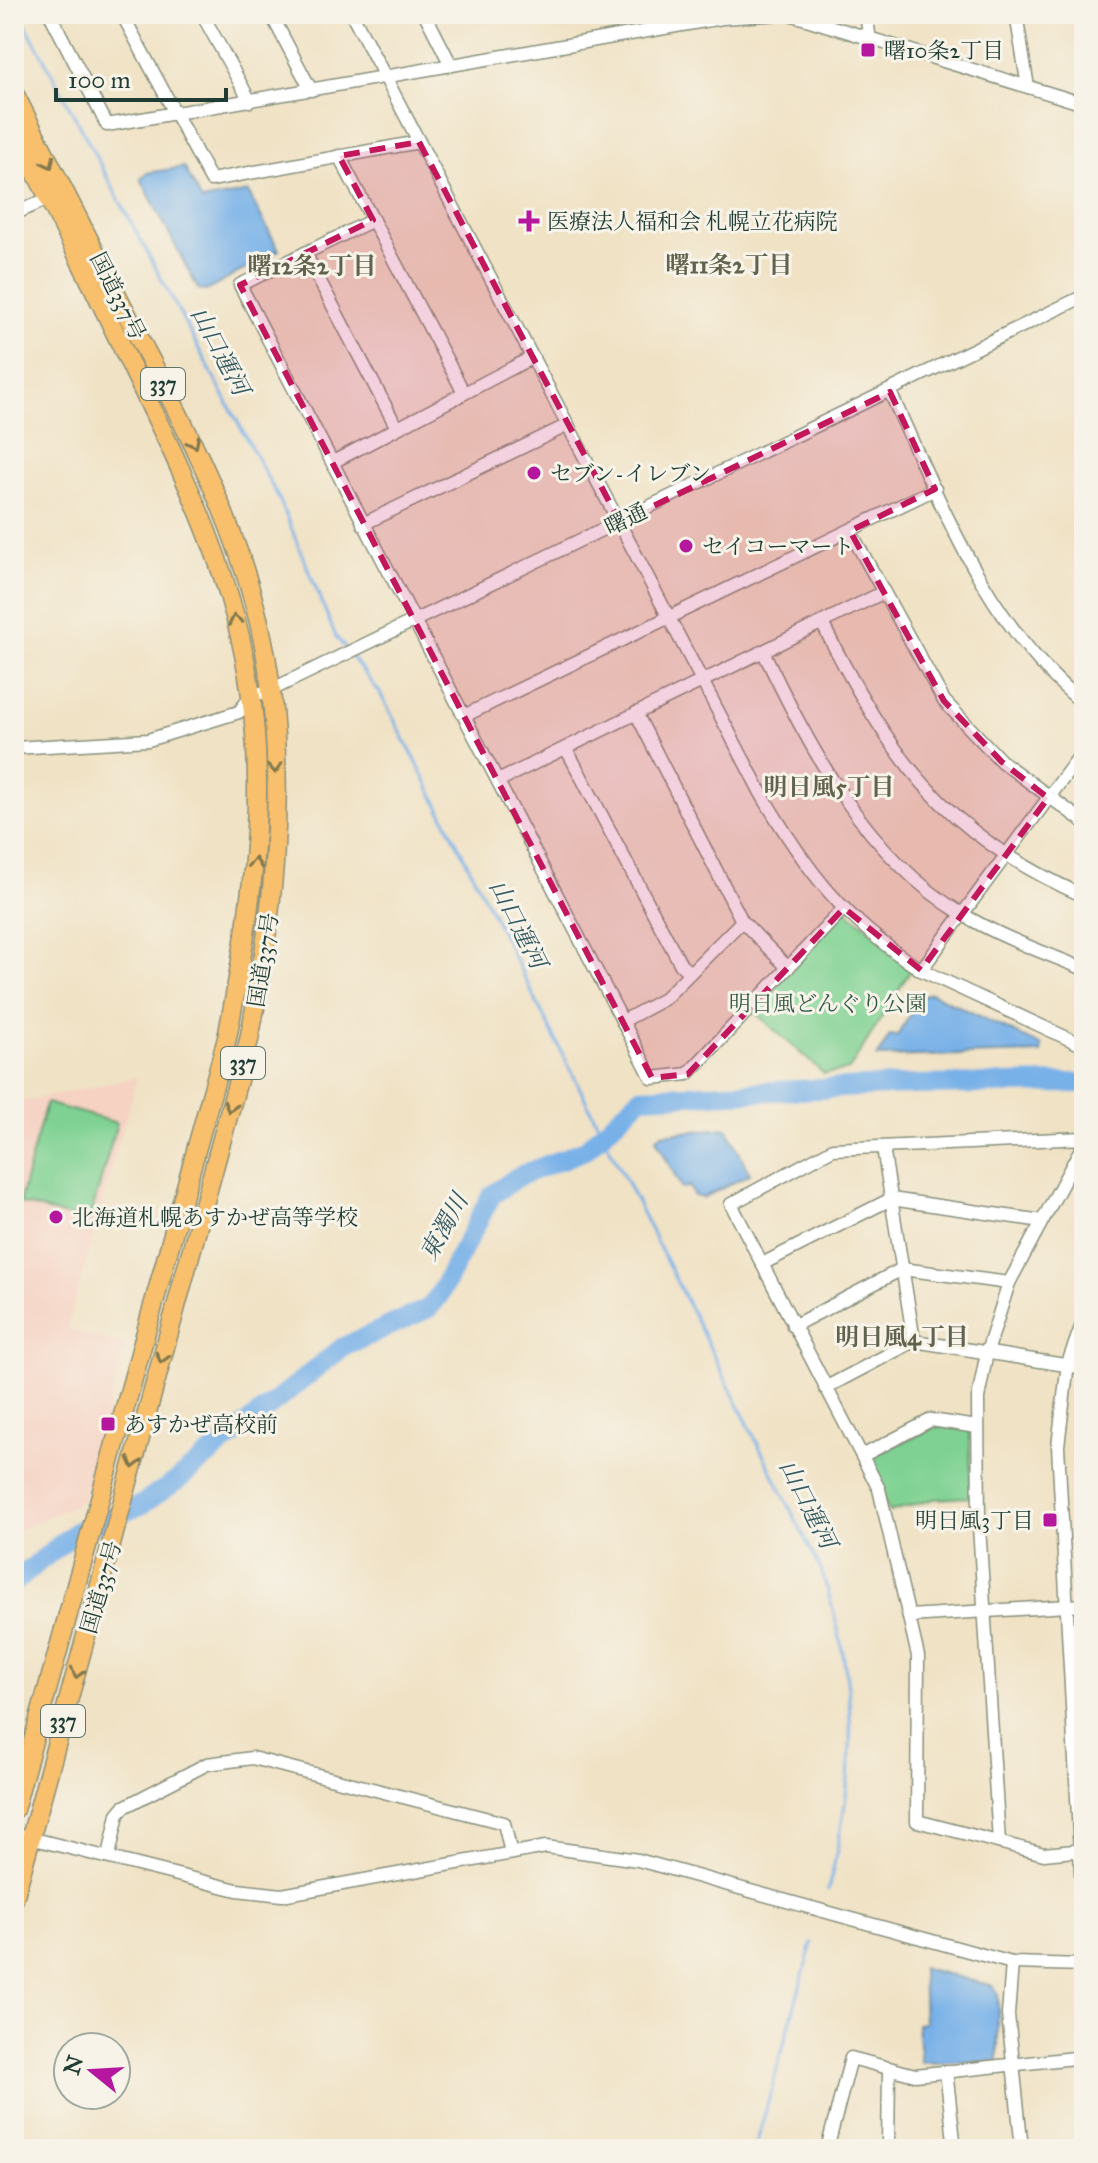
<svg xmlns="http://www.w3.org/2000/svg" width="1098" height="2163" viewBox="0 0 1098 2163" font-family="'IM FELL Great Primer','Noto Serif JP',serif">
  <rect width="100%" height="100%" fill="#f7f3e8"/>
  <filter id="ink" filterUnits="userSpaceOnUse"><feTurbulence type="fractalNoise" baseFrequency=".0125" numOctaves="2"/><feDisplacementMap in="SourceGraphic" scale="16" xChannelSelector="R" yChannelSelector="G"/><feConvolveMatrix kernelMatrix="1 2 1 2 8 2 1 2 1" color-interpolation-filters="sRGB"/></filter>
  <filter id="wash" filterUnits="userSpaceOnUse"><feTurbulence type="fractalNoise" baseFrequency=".006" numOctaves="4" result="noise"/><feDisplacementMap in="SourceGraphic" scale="32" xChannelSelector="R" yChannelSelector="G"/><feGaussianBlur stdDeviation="1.8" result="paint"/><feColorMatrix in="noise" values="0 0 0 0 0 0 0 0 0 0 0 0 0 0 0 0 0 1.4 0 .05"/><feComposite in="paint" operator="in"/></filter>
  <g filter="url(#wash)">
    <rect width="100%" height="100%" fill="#f0e2c5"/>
    <path fill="#f5d2c2" d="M 137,1077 L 67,1329 L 125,1345 L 84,1500 L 14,1533 L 14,1104 Z"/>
    <g fill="#7ed192" stroke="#4e8763" stroke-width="2">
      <path d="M 844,908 L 914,965 L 849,1070 L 824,1074 L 750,1008 Z"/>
      <path d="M 46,1103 L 117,1123 L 89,1222 L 19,1203 Z"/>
      <path d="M 937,1426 L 970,1430 L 971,1497 L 934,1499 L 889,1512 L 867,1458 Z"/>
    </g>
    <g fill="#78b1e8" stroke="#4c778e" stroke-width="2">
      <path d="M 184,167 L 202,201 L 248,192 L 279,250 L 206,291 L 198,289 L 141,179 L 147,173 Z"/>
      <path d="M 931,993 L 1042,1046 L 1041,1053 L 877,1057 L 890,1035 L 897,1036 L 922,996 Z"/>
      <path d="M 727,1128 L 750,1174 L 703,1198 L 694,1196 L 689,1186 L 682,1189 L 656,1139 L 661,1134 Z"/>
      <path d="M 922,1968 L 993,1986 L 998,1993 L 998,2061 L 921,2063 L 917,2024 L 924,2023 Z"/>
    </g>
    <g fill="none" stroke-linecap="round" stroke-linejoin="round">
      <g stroke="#78b1e8" stroke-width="3">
        <path d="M 20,14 L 280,501 L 336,637 L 347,650"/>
        <path d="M 351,656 L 380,693 L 418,765 L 821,1570 C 861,1688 857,1771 828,1890"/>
        <path d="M 755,2149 L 812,1943"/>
      </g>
      <path stroke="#78b1e8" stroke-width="20" d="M 14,1582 L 77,1531 L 141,1505 L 178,1480 L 343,1347 L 429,1308 L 438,1297 L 491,1196 L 517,1177 L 585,1150 L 641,1097 L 911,1085 L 1084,1083"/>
    </g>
  </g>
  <g filter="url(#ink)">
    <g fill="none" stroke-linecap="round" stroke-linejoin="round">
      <defs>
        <g id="minor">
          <path d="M 50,14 L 107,125 L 722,18 L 780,14"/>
          <path d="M 122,14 L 211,180 L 419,142"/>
          <path d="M 202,14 L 250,101"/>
          <path d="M 271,14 L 311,90"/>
          <path d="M 352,14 L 761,793 C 807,872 844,920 921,970 L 1084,1046"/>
          <path d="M 425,14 L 451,65"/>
          <path d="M 649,14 L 652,30"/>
          <path d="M 790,14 L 1084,104"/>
          <path d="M 866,14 L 870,40"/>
          <path d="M 1016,14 L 1028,87"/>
          <path d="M 1068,14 L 1084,19"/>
          <path d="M 339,156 L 464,393"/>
          <path d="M 14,214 L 54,196"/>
          <path d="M 373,220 L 240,285 L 652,1078 L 688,1074 L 844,908"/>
          <path d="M 305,253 L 397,428"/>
          <path d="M 890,392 C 941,503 986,625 1084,704"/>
          <path d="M 333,462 L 533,357"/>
          <path d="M 363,524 L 568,425"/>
          <path d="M 850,531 L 944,701 L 1002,762 L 1084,822"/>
          <path d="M 822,623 C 891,758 941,832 1084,896"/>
          <path d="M 763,651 C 811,750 864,854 962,914 C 1000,937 1043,952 1084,969"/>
          <path d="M 636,713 L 742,921 L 788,968"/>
          <path d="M 466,715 L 935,489"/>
          <path d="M 14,748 L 148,740 L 239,712 L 251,696 L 271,690 L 1084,296"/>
          <path d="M 566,748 L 681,965 L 690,973"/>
          <path d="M 500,780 L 882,593"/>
          <path d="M 921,970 L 1084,750"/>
          <path d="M 623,1021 L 664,999 L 742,921"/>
          <path d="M 1084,1138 L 833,1149 L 731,1204 L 879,1489 L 918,1656 L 917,1821 L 1044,1854 L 1084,1850"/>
          <path d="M 883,1148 L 914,1341"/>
          <path d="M 762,1264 L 891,1199 L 1042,1221"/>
          <path d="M 1084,1319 L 1068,1363 L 1058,1446 L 1084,1927"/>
          <path d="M 793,1326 L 902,1269 L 1009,1283"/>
          <path d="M 825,1388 L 914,1341 L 1084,1368"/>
          <path d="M 862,1456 L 931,1420 L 977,1427"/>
          <path d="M 909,1616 L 1084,1605"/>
          <path d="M 14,1834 L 237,1890 L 282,1895 L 546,1847 L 638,1860 L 1012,1963 L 1084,1965"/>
          <path d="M 999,1842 L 979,1526 L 978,1398 L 987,1352 L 1009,1283 L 1084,1143"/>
          <path d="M 109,1856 L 118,1814 L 124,1807 L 207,1764 L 252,1758 L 504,1823 L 511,1853"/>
          <path d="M 1012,1963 L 1008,2015 L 1022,2149"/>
          <path d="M 1080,2057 L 1084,2088"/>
          <path d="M 946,2071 L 955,2149"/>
          <path d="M 827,2149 L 851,2058 L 915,2075 L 1084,2057"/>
          <path d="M 888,2149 L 889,2068"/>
        </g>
        <g id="highway">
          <path d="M 14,93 C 55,174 97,255 138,336 C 197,448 257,563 271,691 C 285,811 272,922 249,1040 L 14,1899"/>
          <path d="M 14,130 C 56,211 96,292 135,374 C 185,477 236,580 251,696 C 267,812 249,924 227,1038 L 14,1810"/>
        </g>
      </defs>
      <use href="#minor" stroke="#88907c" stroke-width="15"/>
      <use href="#highway" stroke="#88907c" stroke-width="21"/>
      <use href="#minor" stroke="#fff" stroke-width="12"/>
      <use href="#highway" stroke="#f8bf6c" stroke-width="18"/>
    </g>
    <defs><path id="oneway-chevron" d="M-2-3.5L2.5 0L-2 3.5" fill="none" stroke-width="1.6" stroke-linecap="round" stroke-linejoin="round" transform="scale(2)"/></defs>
    <g stroke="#81784d">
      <use href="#oneway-chevron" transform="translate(49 163) rotate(63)"/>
      <use href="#oneway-chevron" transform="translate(194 443) rotate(63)"/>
      <use href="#oneway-chevron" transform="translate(235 620) rotate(-103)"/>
      <use href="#oneway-chevron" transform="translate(275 768) rotate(87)"/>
      <use href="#oneway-chevron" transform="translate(255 863) rotate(-84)"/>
      <use href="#oneway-chevron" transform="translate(230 1107) rotate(106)"/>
      <use href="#oneway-chevron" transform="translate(162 1358) rotate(105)"/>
      <use href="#oneway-chevron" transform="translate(134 1463) rotate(105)"/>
      <use href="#oneway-chevron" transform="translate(77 1673) rotate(106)"/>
    </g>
  </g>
  <path fill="#c2185b" fill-opacity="0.2" stroke="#c2185b" stroke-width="6" stroke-dasharray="16 10" stroke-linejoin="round" d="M 419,142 L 620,522 L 890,392 L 935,489 L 850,531 L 944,701 L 1002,762 L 1048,798 L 921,970 L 844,908 L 688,1074 L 652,1078 L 240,285 L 373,220 L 339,156 Z"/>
  <g fill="#b5179e" stroke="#f7f3e8" stroke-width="3">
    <rect x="860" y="42" width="16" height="16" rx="4"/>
    <path d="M525 209h8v8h8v8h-8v8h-8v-8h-8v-8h8z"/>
    <circle cx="534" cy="473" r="8"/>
    <circle cx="686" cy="546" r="8"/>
    <circle cx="56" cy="1217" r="8"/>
    <rect x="100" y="1416" width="16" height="16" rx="4"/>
    <rect x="1042" y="1512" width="16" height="16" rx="4"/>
  </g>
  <g text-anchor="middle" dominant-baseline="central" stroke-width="6" stroke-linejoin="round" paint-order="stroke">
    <g fill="#f7f3e8" stroke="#60746a" stroke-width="2">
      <rect x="141" y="368" width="44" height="32" rx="6"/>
      <rect x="221" y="1047" width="44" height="32" rx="6"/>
      <rect x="41" y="1705" width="44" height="32" rx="6"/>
    </g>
    <g font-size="20" font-weight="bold" fill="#1f3d34">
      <text x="163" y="384">337</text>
      <text x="243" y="1063">337</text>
      <text x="63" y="1721">337</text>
    </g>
    <g font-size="22" fill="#1f3d34" stroke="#f7f3e8" text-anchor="start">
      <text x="884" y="50">曙10条2丁目</text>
      <text x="547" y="221">医療法人福和会 札幌立花病院</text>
      <text x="550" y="473">セブン-イレブン</text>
      <text x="702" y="546">セイコーマート</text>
      <text x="72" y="1217">北海道札幌あすかぜ高等学校</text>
      <text x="124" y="1424">あすかぜ高校前</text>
      <text x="1034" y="1520" text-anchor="end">明日風3丁目</text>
    </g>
    <g font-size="22" fill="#1f3d34" stroke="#f7f3e8">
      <text transform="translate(118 296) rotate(63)">国道337号</text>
      <text transform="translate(626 519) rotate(-26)">曙通</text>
      <text transform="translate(263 960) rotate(-81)">国道337号</text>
      <text transform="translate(101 1587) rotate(-74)">国道337号</text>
    </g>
    <g font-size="22" fill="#325b47" stroke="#f7f3e8">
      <text x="828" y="1003">明日風どんぐり公園</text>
    </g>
    <g font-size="24" font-weight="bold" fill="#62634e" stroke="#f7f3e8">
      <text x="729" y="265">曙11条2丁目</text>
      <text x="312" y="266">曙12条2丁目</text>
      <text x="829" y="787">明日風5丁目</text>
      <text x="902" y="1337">明日風4丁目</text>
    </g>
    <g font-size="24" font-style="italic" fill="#355a61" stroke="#f7f3e8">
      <text transform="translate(220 351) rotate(62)">山口運河</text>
      <text transform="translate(518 924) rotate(63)">山口運河</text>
      <text transform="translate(444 1227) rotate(-61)">東濁川</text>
      <text transform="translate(808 1504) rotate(63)">山口運河</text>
    </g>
  </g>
  <rect width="1098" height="2163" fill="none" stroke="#f7f3e8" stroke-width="48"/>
  <g transform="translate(92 2071) rotate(288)"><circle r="38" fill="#f7f3e8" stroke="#a1aaa0" stroke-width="2"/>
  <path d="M0-6L14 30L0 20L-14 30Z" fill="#b5179e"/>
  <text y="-12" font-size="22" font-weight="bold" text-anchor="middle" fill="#1f3d34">N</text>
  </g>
  <path d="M56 88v12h170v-12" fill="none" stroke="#1f3d34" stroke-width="4"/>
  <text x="68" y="88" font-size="24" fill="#1f3d34" stroke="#f7f3e8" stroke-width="6" paint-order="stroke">100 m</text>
</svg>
